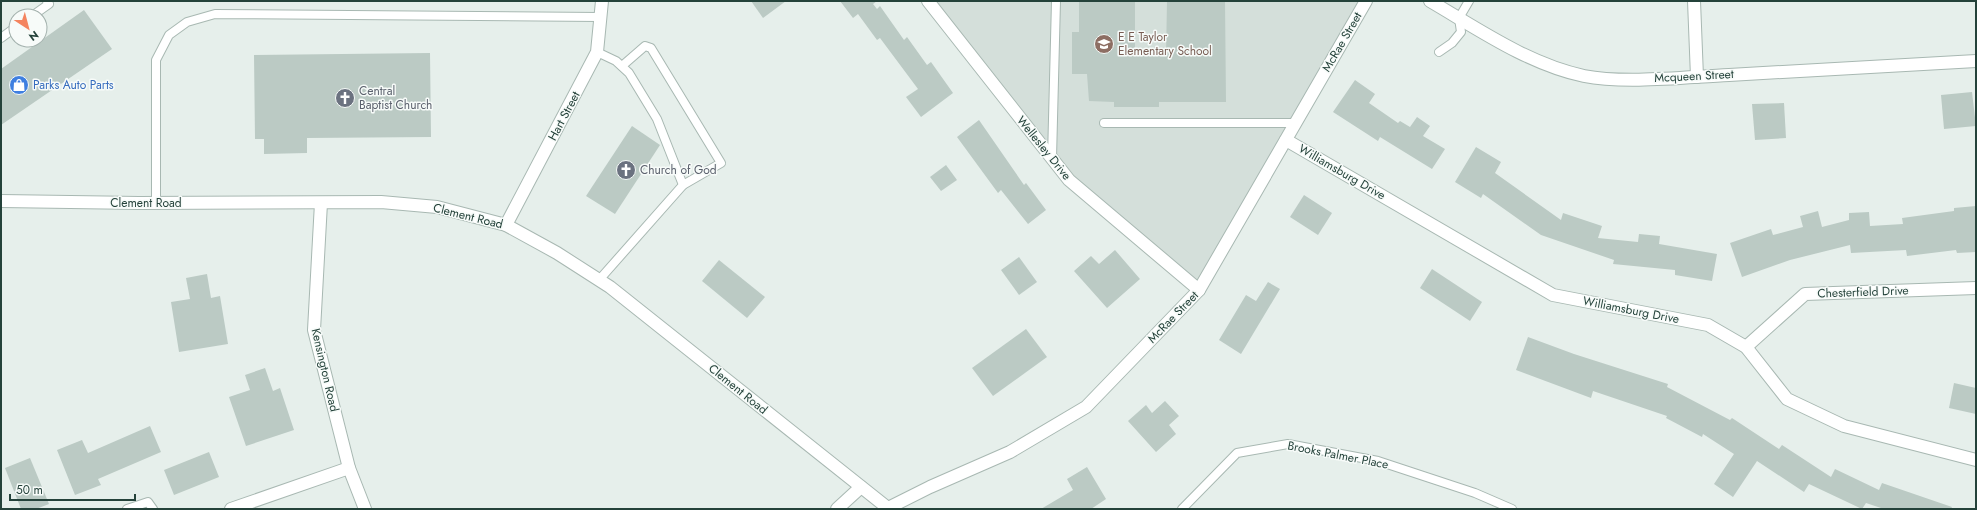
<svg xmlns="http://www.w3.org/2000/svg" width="1977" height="510" viewBox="0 0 1977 510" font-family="Jost,sans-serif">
  <rect width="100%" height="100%" fill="#e6efeb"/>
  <path fill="#d4dfda" d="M 928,1 L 1366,1 L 1199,290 L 1069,180 Z"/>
  <g fill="#bbcac4">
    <path d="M 751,1 L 786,1 L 763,18 Z"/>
    <path d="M 840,1 L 877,1 L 873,4 L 877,9 L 880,6 L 904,40 L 907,37 L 927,65 L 931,62 L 953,93 L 921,117 L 906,97 L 918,89 L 880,38 L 877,40 L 858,14 L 853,18 Z"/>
    <path d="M 1079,1 L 1135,1 L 1135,56 L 1166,56 L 1167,1 L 1225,1 L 1226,102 L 1159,102 L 1159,107 L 1114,107 L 1114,102 L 1089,101 L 1087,74 L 1072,74 L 1072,32 L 1079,32 Z"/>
    <path d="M 84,10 L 112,49 L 1,125 L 1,69 Z"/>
    <path d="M 430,53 L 431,137 L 307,138 L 307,153 L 264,154 L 264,139 L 255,139 L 254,55 Z"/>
    <path d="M 1355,80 L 1375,94 L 1369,103 L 1398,123 L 1400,121 L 1410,127 L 1417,117 L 1430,126 L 1423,136 L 1445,149 L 1432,169 L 1380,137 L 1378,141 L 1333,112 Z"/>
    <path d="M 1972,92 L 1976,126 L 1944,129 L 1941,95 Z"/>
    <path d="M 1784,103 L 1786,138 L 1755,140 L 1752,104 Z"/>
    <path d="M 979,120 L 1024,185 L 1026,183 L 1046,210 L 1028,224 L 1001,190 L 998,193 L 957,137 Z"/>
    <path d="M 632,126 L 660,145 L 615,214 L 586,196 Z"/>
    <path d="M 1476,147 L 1501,162 L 1495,173 L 1561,220 L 1563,213 L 1602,226 L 1598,238 L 1638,242 L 1639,234 L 1660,236 L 1659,244 L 1717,254 L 1712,281 L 1675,275 L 1675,270 L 1613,264 L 1614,260 L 1541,235 L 1483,194 L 1481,198 L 1455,182 Z"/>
    <path d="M 946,165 L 957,180 L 941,191 L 930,177 Z"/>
    <path d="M 1304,195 L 1332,213 L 1318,235 L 1290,217 Z"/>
    <path d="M 1976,206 L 1976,252 L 1957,253 L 1956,250 L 1907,256 L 1906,250 L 1851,253 L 1850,245 L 1790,260 L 1742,277 L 1730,243 L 1771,229 L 1773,235 L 1803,227 L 1800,216 L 1818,211 L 1822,227 L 1849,220 L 1849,213 L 1869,212 L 1870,226 L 1903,224 L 1902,218 L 1954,211 L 1954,208 Z"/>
    <path d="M 1115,250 L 1140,279 L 1107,308 L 1074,271 L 1091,256 L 1099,264 Z"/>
    <path d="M 1019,257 L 1037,282 L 1019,295 L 1001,270 Z"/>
    <path d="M 719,260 L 765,297 L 747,318 L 702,281 Z"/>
    <path d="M 1432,269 L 1482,302 L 1470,321 L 1420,288 Z"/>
    <path d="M 207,274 L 211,298 L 220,296 L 228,344 L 179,352 L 171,302 L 190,299 L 186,278 Z"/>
    <path d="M 1268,282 L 1280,289 L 1241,354 L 1219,340 L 1246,295 L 1256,301 Z"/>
    <path d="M 1026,329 L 1047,357 L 993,396 L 972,368 Z"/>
    <path d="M 1528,337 L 1574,354 L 1668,384 L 1667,387 L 1730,420 L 1732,418 L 1779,449 L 1782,445 L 1831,477 L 1835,469 L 1879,490 L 1882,483 L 1952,507 L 1951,509 L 1884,509 L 1866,503 L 1862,509 L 1809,484 L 1804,492 L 1757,461 L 1733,497 L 1714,484 L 1734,454 L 1703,434 L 1702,437 L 1666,418 L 1667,416 L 1593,391 L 1591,398 L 1516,370 Z"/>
    <path d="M 265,368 L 273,391 L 280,388 L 294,430 L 246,446 L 229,397 L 250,390 L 245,375 Z"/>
    <path d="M 1954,383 L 1976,388 L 1976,414 L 1949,408 Z"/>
    <path d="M 1165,401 L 1179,416 L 1169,425 L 1176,434 L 1156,452 L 1128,421 L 1146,405 L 1152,413 Z"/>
    <path d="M 150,426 L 161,452 L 98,479 L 101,485 L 75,495 L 57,450 L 82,440 L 88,453 Z"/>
    <path d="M 209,452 L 219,477 L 174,495 L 164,470 Z"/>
    <path d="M 30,458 L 49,504 L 36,509 L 21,509 L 5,468 Z"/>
    <path d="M 1087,467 L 1106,499 L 1091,509 L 1041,509 L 1073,490 L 1067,479 Z"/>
  </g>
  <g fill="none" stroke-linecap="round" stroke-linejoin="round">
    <defs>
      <g id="service">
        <path d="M 32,16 L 49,4 L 47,1"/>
        <path d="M 1,38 L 16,27"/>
        <path d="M 597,52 L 616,61 L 629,73 L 657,119 L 683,185 L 599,280"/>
        <path d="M 1439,52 L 1452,43 L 1461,32 L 1459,18 L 1469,1"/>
        <path d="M 622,66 L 645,46 L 651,48 L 721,163 L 683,185"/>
        <path d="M 1104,123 L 1296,123"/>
        <path d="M 1052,158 L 1056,1"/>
        <path d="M 156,203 L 156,60 L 169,35 L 187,22 L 215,14 L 600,17"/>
        <path d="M 127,509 L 148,502 L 153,509"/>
        <path d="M 1182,509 L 1237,453 L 1288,444 L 1378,461 L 1475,493 L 1512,509"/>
      </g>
      <g id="minor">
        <path d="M 928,1 L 1069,180 L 1199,290"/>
        <path d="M 1430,1 C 1478,29 1528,64 1584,76 C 1625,84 1686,77 1729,75 C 1811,70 1894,66 1976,61"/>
        <path d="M 1694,1 L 1697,77"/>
        <path d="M 1286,140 L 1553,295 L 1708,325 L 1746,347 L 1787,399 L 1844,426 L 1976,460"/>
        <path d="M 321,203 L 314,330 L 349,468 L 365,509"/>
        <path d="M 1746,347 L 1805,294 L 1976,288"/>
        <path d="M 888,508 L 930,487 L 1010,452 L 1086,407 L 1199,290 L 1366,1"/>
        <path d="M 231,509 L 349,468"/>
        <path d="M 837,509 L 861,487"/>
      </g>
      <g id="tertiary">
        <path d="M 1,201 L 139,203 L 381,202 L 437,207 L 506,225 L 557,253 L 610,287 L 889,509"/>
        <path d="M 506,225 L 597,52 L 602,1"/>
      </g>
    </defs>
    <use href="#service" stroke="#a8b8b2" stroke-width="10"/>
    <use href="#minor" stroke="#a8b8b2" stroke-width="14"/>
    <use href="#tertiary" stroke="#a8b8b2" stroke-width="14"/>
    <use href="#service" stroke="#fff" stroke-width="8"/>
    <use href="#minor" stroke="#fff" stroke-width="12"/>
    <use href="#tertiary" stroke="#fff" stroke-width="12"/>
  </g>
  <defs>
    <symbol id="school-disc" viewBox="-11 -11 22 22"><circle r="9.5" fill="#8d6e63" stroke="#f7fbf9"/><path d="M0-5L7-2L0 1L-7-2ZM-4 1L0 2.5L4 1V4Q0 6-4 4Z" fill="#fff"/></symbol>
    <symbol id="shop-disc" viewBox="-11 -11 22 22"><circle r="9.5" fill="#3f7fe0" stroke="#f7fbf9"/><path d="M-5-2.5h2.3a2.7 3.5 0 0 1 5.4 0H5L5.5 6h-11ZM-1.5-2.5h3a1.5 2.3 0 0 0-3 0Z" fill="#fff"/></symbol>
    <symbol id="church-disc" viewBox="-11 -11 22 22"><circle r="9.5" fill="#6b7280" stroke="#f7fbf9"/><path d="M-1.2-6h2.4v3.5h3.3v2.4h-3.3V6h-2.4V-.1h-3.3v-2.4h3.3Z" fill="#fff"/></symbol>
  </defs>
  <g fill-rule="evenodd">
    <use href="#school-disc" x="1093" y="33" width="22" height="22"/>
    <use href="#shop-disc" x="8" y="74" width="22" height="22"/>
    <use href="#church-disc" x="334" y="87" width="22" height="22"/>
    <use href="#church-disc" x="615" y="159" width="22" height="22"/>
  </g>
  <g text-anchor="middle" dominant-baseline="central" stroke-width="3" stroke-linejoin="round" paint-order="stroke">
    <g font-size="12" fill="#785e54" stroke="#f7fbf9" text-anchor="start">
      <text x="1118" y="37">E E Taylor<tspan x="1118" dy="14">Elementary School</tspan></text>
    </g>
    <g font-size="12" fill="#24423a" stroke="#f7fbf9">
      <text transform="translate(1342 42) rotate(-60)">McRae Street</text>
      <text transform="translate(1694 76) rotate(-3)">Mcqueen Street</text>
      <text transform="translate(564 116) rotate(-62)">Hart Street</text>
      <text transform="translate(1044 148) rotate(51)">Wellesley Drive</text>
      <text transform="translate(1342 172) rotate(30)">Williamsburg Drive</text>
      <text x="146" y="203">Clement Road</text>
      <text transform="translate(468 216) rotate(14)">Clement Road</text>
      <text transform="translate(1863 292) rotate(-2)">Chesterfield Drive</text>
      <text transform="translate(1631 310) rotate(11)">Williamsburg Drive</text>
      <text transform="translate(1173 317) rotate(-46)">McRae Street</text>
      <text transform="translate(325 370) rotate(77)">Kensington Road</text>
      <text transform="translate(738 389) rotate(39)">Clement Road</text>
      <text transform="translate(1338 455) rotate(11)">Brooks Palmer Place</text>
    </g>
    <g font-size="12" fill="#366cbe" stroke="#f7fbf9" text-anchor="start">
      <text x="33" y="85">Parks Auto Parts</text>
    </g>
    <g font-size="12" fill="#5b616d" stroke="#f7fbf9" text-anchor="start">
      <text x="359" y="91">Central<tspan x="359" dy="14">Baptist Church</tspan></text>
      <text x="640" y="170">Church of God</text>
    </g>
  </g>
  <rect width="1977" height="510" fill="none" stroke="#24423a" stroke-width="4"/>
  <g transform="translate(28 28) rotate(144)"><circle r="19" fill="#f7fbf9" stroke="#a3b1ad"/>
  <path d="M0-3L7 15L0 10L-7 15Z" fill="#f4845f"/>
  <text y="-6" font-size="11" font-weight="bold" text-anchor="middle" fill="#24423a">N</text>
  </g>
  <path d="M10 494v6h125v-6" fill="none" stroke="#24423a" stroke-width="2"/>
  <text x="16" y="494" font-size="12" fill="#24423a" stroke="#f7fbf9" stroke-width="3" paint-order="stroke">50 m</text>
</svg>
